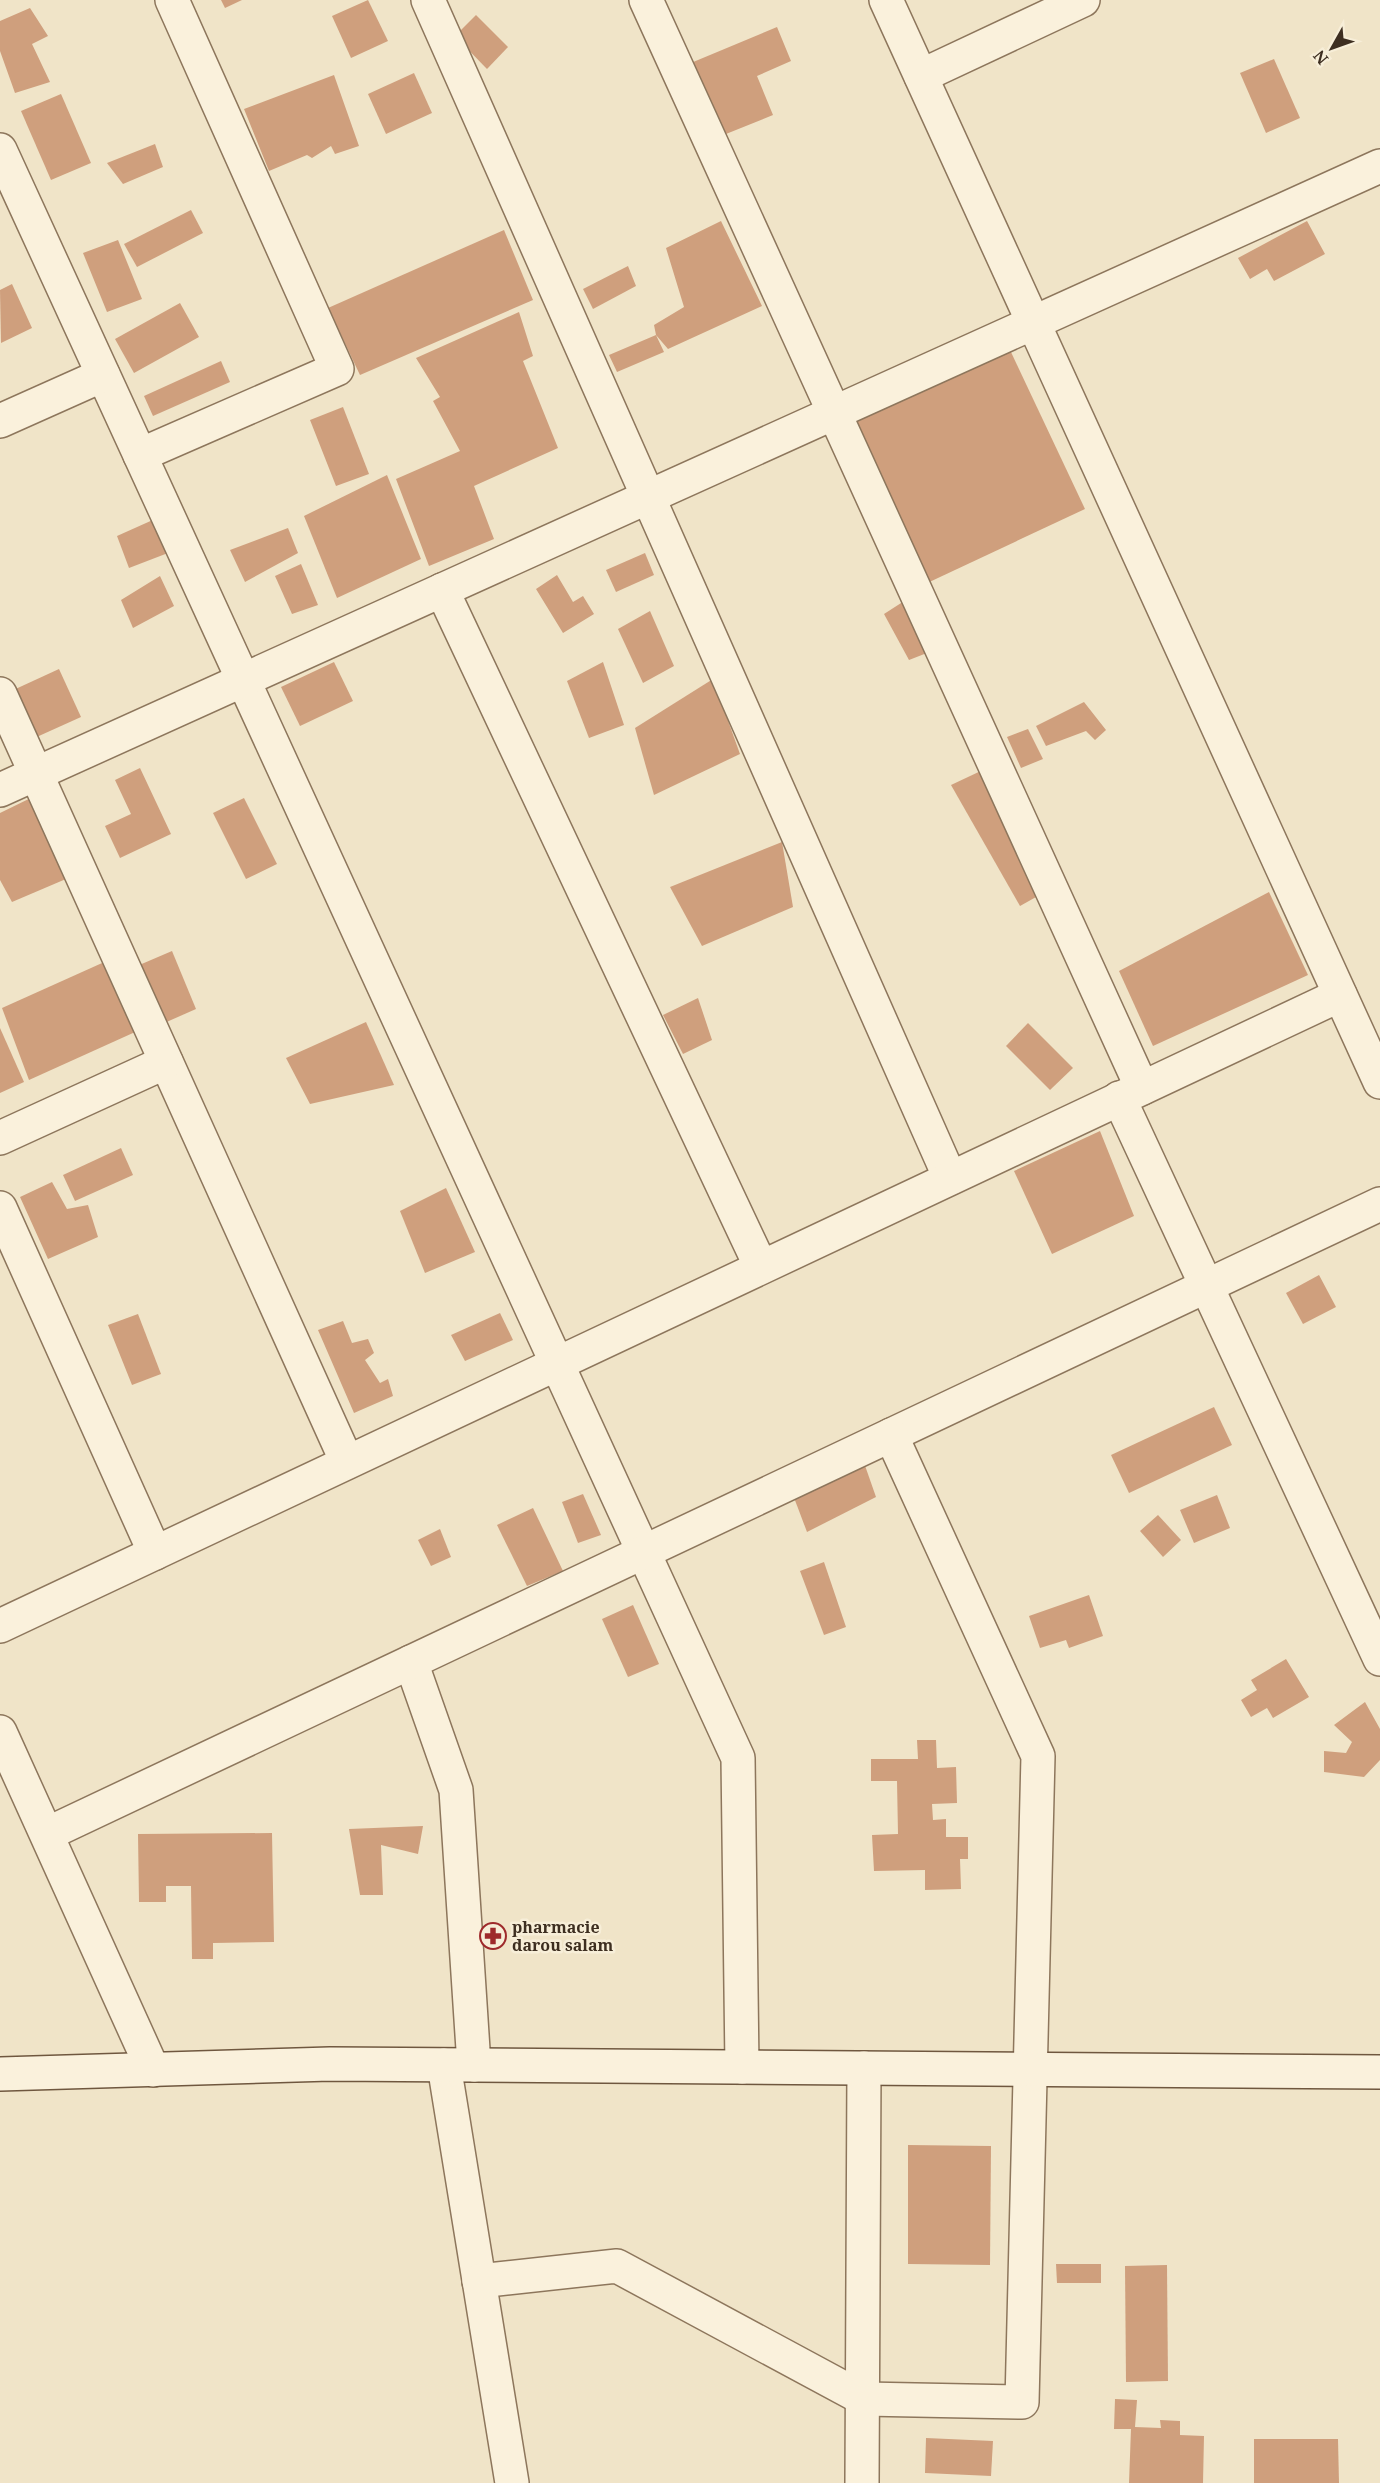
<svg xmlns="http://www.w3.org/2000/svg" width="1380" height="2483" viewBox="0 0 1380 2483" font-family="'Noto Serif',serif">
  <rect width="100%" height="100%" fill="#f0e4c8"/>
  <g fill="#cf9f7d">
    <path d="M 221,0 L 242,0 L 225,8 Z"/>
    <path d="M 368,0 L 388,41 L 351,58 L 332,16 Z"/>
    <path d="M 30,8 L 48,36 L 32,44 L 50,82 L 15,93 L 0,51 L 0,21 Z"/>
    <path d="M 476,15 L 508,47 L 487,69 L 455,36 Z"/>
    <path d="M 777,27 L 791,61 L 757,76 L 773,115 L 716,138 L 686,65 Z"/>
    <path d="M 1274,59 L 1300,118 L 1266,133 L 1240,73 Z"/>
    <path d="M 414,73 L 432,113 L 386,134 L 368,94 Z"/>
    <path d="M 334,75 L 359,146 L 335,154 L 331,146 L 312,158 L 307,155 L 269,171 L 244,109 Z"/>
    <path d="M 61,94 L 91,163 L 51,180 L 21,111 Z"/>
    <path d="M 155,144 L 163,167 L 123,184 L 107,163 Z"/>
    <path d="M 191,210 L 203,233 L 137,267 L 124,244 Z"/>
    <path d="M 721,221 L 762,306 L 668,349 L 656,335 L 664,352 L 617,372 L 609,355 L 656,335 L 654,325 L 684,307 L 666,248 Z"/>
    <path d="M 1307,221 L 1325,254 L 1274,281 L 1267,269 L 1250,279 L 1238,258 Z"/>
    <path d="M 504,230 L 533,300 L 360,375 L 328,308 Z"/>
    <path d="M 118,240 L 142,299 L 107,312 L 83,253 Z"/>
    <path d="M 628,266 L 636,286 L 593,309 L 583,289 Z"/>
    <path d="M 12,284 L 32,328 L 1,343 L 0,290 Z"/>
    <path d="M 180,303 L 199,337 L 134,373 L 115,339 Z"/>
    <path d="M 519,312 L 533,356 L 523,361 L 558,448 L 474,486 L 494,539 L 429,566 L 396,479 L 460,451 L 433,401 L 440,397 L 416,358 Z"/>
    <path d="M 1010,350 L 1085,509 L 923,585 L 847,425 Z"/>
    <path d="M 221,361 L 230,382 L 153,416 L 144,396 Z"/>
    <path d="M 343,407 L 369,474 L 336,486 L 310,420 Z"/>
    <path d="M 387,475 L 421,559 L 337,598 L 304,516 Z"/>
    <path d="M 155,519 L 168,553 L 129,568 L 117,536 Z"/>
    <path d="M 288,528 L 298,553 L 245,582 L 230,550 Z"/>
    <path d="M 645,553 L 654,575 L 616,592 L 606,570 Z"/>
    <path d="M 301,564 L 318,605 L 292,614 L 275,576 Z"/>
    <path d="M 557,575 L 573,602 L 583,596 L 594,614 L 563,633 L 536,589 Z"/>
    <path d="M 160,576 L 174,606 L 133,628 L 121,600 Z"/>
    <path d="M 912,596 L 932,651 L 909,660 L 884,614 Z"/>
    <path d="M 650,611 L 674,666 L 643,683 L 618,629 Z"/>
    <path d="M 334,662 L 353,701 L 300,726 L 281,687 Z"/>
    <path d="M 603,662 L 624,725 L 589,738 L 567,681 Z"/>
    <path d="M 59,669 L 81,717 L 30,740 L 9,692 Z"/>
    <path d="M 713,679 L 740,754 L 654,795 L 635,728 Z"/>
    <path d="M 1084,702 L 1106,730 L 1095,740 L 1086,731 L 1046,746 L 1036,726 Z"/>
    <path d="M 1028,729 L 1043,759 L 1021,768 L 1007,737 Z"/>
    <path d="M 140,768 L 171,834 L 120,858 L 105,826 L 131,814 L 115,780 Z"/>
    <path d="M 985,769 L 1045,892 L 1020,906 L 951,785 Z"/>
    <path d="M 43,792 L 80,873 L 12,902 L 0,880 L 0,813 Z"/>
    <path d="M 244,798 L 277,864 L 246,879 L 213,813 Z"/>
    <path d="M 782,842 L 793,907 L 702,946 L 670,887 Z"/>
    <path d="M 1269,892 L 1308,975 L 1153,1046 L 1119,971 Z"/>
    <path d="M 172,951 L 196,1009 L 162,1024 L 137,966 Z"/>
    <path d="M 111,959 L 144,1028 L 29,1080 L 2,1008 Z"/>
    <path d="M 698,998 L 712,1040 L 683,1054 L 663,1015 Z"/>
    <path d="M 366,1022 L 394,1085 L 310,1104 L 286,1058 Z"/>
    <path d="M 1028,1023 L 1073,1068 L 1050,1090 L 1006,1046 Z"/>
    <path d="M 0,1028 L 24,1082 L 0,1093 Z"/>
    <path d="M 1100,1131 L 1134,1216 L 1052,1254 L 1014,1171 Z"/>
    <path d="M 121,1148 L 133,1175 L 75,1201 L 63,1175 Z"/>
    <path d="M 52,1182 L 67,1209 L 88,1205 L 98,1237 L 48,1259 L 20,1197 Z"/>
    <path d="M 446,1188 L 475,1252 L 425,1273 L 400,1211 Z"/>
    <path d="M 1319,1275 L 1336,1307 L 1303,1324 L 1286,1293 Z"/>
    <path d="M 500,1313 L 513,1340 L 465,1361 L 451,1335 Z"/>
    <path d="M 138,1314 L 161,1374 L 132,1385 L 108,1325 Z"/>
    <path d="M 343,1321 L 352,1343 L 368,1339 L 374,1353 L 365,1360 L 380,1383 L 388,1379 L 393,1396 L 354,1413 L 318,1330 Z"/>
    <path d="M 1214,1407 L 1232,1445 L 1129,1493 L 1111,1455 Z"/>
    <path d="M 862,1457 L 876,1497 L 807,1532 L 793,1495 Z"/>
    <path d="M 583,1494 L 601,1535 L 578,1543 L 562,1502 Z"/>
    <path d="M 1217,1495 L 1230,1528 L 1194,1543 L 1180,1510 Z"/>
    <path d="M 533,1508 L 563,1571 L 527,1586 L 497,1525 Z"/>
    <path d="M 1158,1515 L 1181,1540 L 1163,1557 L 1140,1531 Z"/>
    <path d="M 440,1529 L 451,1557 L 431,1566 L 418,1540 Z"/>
    <path d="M 824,1562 L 846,1627 L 824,1635 L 800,1571 Z"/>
    <path d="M 1089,1595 L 1103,1636 L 1069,1648 L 1066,1640 L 1040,1648 L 1029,1616 Z"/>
    <path d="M 633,1605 L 659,1664 L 628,1677 L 602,1619 Z"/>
    <path d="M 1286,1659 L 1309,1697 L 1273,1718 L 1267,1708 L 1251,1717 L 1241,1700 L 1257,1690 L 1251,1680 Z"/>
    <path d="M 1365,1702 L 1380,1729 L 1380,1760 L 1364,1777 L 1324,1772 L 1324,1751 L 1346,1753 L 1352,1742 L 1334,1725 Z"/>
    <path d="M 917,1740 L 936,1740 L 937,1768 L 956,1767 L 957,1803 L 932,1804 L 933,1820 L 946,1819 L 946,1837 L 968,1837 L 968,1859 L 960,1859 L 961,1889 L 925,1890 L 925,1870 L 874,1871 L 872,1835 L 898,1834 L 897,1781 L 871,1781 L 871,1759 L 918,1759 Z"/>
    <path d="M 423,1826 L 418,1854 L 381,1845 L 383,1895 L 360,1895 L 349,1829 Z"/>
    <path d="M 272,1833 L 274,1942 L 213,1943 L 213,1959 L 192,1959 L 191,1886 L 166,1886 L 166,1902 L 139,1902 L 138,1834 Z"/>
    <path d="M 908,2145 L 991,2146 L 990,2265 L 908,2264 Z"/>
    <path d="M 1056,2264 L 1101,2264 L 1101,2283 L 1057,2283 Z"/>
    <path d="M 1167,2265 L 1168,2381 L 1126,2382 L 1125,2266 Z"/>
    <path d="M 1115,2399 L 1137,2400 L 1135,2427 L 1161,2428 L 1160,2420 L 1180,2421 L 1180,2435 L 1204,2436 L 1203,2483 L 1129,2483 L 1131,2429 L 1114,2429 Z"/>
    <path d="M 926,2438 L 993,2441 L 991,2476 L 925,2473 Z"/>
    <path d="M 1254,2439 L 1338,2439 L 1339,2483 L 1254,2483 Z"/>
  </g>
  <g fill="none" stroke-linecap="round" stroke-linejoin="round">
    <defs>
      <g id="street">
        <path d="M 428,0 L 950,1178"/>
        <path d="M 646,0 L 1142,1088"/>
        <path d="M 886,0 L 1380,1082"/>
        <path d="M 921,76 L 1083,0"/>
        <path d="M 0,150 L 738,1758 L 742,2067"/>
        <path d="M 0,421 L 103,375"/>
        <path d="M 140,455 L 337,369 L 172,0"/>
        <path d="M 442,590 L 761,1267"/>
        <path d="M 0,694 L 347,1462"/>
        <path d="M 0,790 L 1380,166"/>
        <path d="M 1119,1098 L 1380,1659"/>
        <path d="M 0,1138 L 166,1062"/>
        <path d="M 0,1208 L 155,1553"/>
        <path d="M 0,1626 L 1340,995"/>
        <path d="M 411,1662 L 456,1790 L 474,2065"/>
        <path d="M 0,1732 L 153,2070"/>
        <path d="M 47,1834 L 1380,1204"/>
        <path d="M 444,2065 L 512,2483"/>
        <path d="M 479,2281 L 617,2266 L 864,2399 L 1022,2402 L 1038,1756 L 891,1435"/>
        <path d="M 862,2483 L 864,2068"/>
      </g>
      <path id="secondary" d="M 0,2074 L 330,2064 L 1380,2072"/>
    </defs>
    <use href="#street" stroke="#8d765c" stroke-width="36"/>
    <use href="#secondary" stroke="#6f573f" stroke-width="36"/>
    <use href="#street" stroke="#faf1dc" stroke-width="33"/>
    <use href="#secondary" stroke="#faf1dc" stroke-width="33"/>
  </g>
  <defs>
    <symbol id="pharmacy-ring" viewBox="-11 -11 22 22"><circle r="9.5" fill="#f7eed8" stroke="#9e2a2b" stroke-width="1.5"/><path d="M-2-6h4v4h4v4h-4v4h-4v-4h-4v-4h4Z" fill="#9e2a2b"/></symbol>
  </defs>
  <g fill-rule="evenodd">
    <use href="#pharmacy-ring" x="478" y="1921" width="30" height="30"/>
  </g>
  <g text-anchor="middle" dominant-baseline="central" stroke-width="5" stroke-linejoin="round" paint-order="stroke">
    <g font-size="16" font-weight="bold" fill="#3d2e20" stroke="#f7eed8" text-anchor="start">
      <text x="512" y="1927">pharmacie<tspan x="512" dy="18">darou salam</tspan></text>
    </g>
  </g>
  <g transform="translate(1332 48) rotate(230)" stroke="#f7eed8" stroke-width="4.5" paint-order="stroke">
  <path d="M0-4.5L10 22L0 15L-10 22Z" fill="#3d2e20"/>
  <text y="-9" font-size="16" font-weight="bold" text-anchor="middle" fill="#3d2e20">N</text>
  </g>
</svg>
